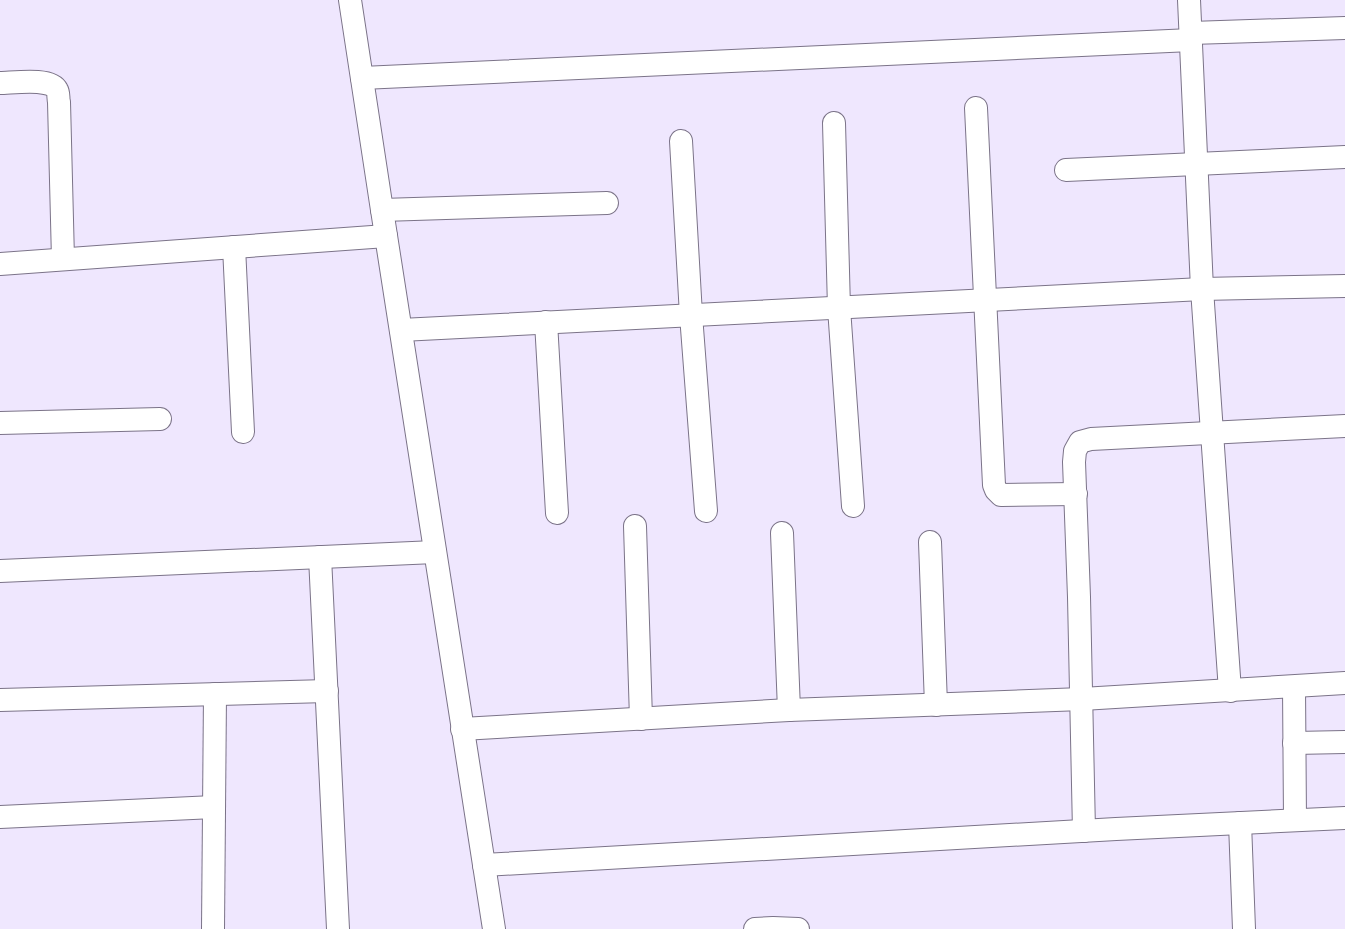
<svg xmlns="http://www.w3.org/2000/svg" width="1345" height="929" viewBox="0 0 1345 929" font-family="Figtree,sans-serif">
  <rect width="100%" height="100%" fill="#efe7fe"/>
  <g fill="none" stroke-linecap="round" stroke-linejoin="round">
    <defs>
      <g id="minor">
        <path d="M 350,0 L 382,210 L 494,929"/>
        <path d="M 1189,0 L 1202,289 L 1230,691"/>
        <path d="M 1191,33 L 1345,28"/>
        <path d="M 362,78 L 1191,40"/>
        <path d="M 0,83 C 12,83 51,77 57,90 C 59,93 58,99 59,102 L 63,259"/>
        <path d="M 976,108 L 994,485 L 996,490 L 1001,495 L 1076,494"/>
        <path d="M 834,123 L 839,308 L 853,506"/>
        <path d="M 681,141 L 691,315 L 706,511"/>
        <path d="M 1066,170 L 1345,157"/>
        <path d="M 382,210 L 607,203"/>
        <path d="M 234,247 L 243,432"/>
        <path d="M 0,264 L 386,236"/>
        <path d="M 546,322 L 557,513"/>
        <path d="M 401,330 L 1202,289 L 1345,286"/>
        <path d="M 0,423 L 160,419"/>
        <path d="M 635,526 L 641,719"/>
        <path d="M 782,533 L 789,710"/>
        <path d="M 930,542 L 936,705"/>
        <path d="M 320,557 L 338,929"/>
        <path d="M 0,571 L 435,552"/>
        <path d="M 1294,687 L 1295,820"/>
        <path d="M 0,700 L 327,691"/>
        <path d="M 462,729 L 789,710 L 1082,699 L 1345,683"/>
        <path d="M 1294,743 L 1345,742"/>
        <path d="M 0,817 L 214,807"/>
        <path d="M 1240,823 L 1244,929"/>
        <path d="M 1084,831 L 1079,597 L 1074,462 L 1075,451 L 1080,442 L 1091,439 L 1345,426"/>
        <path d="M 484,865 L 1116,829 L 1345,818"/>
        <path d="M 213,929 L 215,694"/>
        <path d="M 755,929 L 773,928 L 798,929"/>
      </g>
    </defs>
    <use href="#minor" stroke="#7b7388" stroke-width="24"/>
    <use href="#minor" stroke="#fff" stroke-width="22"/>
  </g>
</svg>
